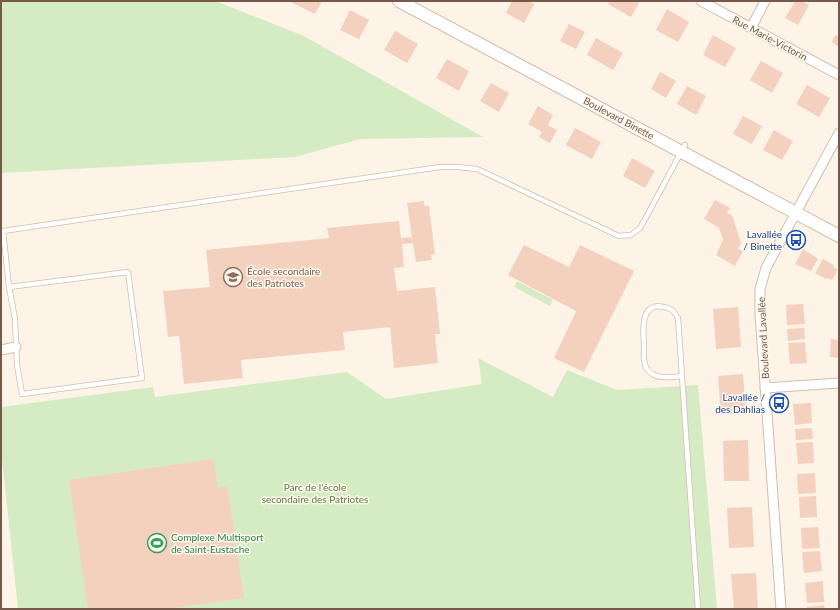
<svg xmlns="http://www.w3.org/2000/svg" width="840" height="610" viewBox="0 0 840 610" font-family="Lato,sans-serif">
  <rect width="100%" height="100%" fill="#fdf4e7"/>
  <g fill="#d5ebc4">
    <path d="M 1,1 L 215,1 L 304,36 L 483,137 L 360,139 L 295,157 L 1,173 Z"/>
    <path d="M 517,281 L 553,300 L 550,306 L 514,287 Z"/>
    <path d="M 478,358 L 553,397 L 567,370 L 617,390 L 698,385 L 717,609 L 18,609 L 1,450 L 1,407 L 153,387 L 155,397 L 347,372 L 386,399 L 482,384 Z"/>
  </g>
  <g fill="#f3d1be">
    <path d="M 289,1 L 322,1 L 315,14 Z"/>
    <path d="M 512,1 L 529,1 L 534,4 L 524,23 L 506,13 Z"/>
    <path d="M 610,1 L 640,1 L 631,17 L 608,4 Z"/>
    <path d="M 795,1 L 801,1 L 809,5 L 798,25 L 785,18 Z"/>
    <path d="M 667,9 L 689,22 L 678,42 L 656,30 Z"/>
    <path d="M 350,10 L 369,20 L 359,39 L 340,30 Z"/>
    <path d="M 569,24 L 585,32 L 576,49 L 560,41 Z"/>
    <path d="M 395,31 L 418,44 L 407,63 L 384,50 Z"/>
    <path d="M 713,35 L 736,48 L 725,67 L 703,55 Z"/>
    <path d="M 835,35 L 839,37 L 839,47 L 832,42 Z"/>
    <path d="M 596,38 L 623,53 L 613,70 L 587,55 Z"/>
    <path d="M 447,59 L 469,71 L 459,91 L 436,78 Z"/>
    <path d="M 761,61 L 783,73 L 772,93 L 750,80 Z"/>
    <path d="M 660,72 L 676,81 L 666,98 L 651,89 Z"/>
    <path d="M 491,83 L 509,93 L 499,112 L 480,101 Z"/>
    <path d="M 807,85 L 830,98 L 819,117 L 796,104 Z"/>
    <path d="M 687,86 L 706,96 L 696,115 L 677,104 Z"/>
    <path d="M 538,106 L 553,115 L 548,125 L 557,130 L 550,143 L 539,137 L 542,132 L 528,124 Z"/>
    <path d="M 743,116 L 762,126 L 752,144 L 733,134 Z"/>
    <path d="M 575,128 L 601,142 L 592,159 L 566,145 Z"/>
    <path d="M 774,130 L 793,141 L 782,160 L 763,150 Z"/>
    <path d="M 632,158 L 655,171 L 645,188 L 623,176 Z"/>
    <path d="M 715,200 L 730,208 L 727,213 L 732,215 L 741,243 L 738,249 L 743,251 L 735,266 L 716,255 L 723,240 L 719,228 L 704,219 Z"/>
    <path d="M 424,201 L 424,206 L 429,206 L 435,254 L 431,255 L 432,260 L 416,262 L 413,243 L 402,244 L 404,267 L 394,268 L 397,291 L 435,287 L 440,334 L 435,334 L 438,363 L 394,368 L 390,327 L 343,332 L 345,350 L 241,360 L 243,378 L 184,384 L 179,336 L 168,337 L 163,291 L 210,287 L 206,250 L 329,238 L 327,228 L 399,221 L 401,238 L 412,237 L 407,203 Z"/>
    <path d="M 524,245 L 569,267 L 580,245 L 634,271 L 584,372 L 554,358 L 576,311 L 508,275 Z"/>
    <path d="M 803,249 L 818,259 L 811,271 L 795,264 Z"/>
    <path d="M 823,259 L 834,265 L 833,267 L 838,270 L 832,280 L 827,278 L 826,279 L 815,273 Z"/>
    <path d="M 803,304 L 805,324 L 787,325 L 786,305 Z"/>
    <path d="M 738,307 L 741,347 L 716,349 L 713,309 Z"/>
    <path d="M 804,328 L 805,339 L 788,341 L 787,329 Z"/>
    <path d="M 831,339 L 839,340 L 839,358 L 830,357 Z"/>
    <path d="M 805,342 L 807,363 L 790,364 L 788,343 Z"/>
    <path d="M 743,374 L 746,413 L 721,415 L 718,376 Z"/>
    <path d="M 811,403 L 812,423 L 795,425 L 793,404 Z"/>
    <path d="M 812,428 L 813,439 L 796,440 L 795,429 Z"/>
    <path d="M 748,440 L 749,481 L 724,481 L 723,441 Z"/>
    <path d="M 813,442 L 814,463 L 798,464 L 796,443 Z"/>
    <path d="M 213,459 L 218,488 L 227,486 L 244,598 L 167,609 L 88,609 L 69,480 Z"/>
    <path d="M 815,473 L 816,493 L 798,494 L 797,474 Z"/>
    <path d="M 816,496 L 817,517 L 800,518 L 799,497 Z"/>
    <path d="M 752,507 L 754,547 L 729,548 L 727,508 Z"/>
    <path d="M 818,527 L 820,548 L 802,549 L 801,528 Z"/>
    <path d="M 820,551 L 822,571 L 804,573 L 802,552 Z"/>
    <path d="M 756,573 L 758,609 L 734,609 L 731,574 Z"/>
    <path d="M 823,581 L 824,602 L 807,603 L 805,583 Z"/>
    <path d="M 824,605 L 825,609 L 807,609 L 807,607 Z"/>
  </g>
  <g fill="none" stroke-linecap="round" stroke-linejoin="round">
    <defs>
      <g id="lane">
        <path d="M 9,287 L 128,272 L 142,378 L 22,394 L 17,365 L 15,319 L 9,287 L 3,231 L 440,167 L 458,167 L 477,169 L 619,236 L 631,235 L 640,228 L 644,221 L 685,145"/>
        <path d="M 682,376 C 674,377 662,379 654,375 C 650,373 646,369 645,364 C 643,358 644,351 644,345 C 643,331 640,301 664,307 C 671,308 674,311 678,318 L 698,609"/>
      </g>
      <g id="street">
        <path d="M 701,1 L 839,75"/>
        <path d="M 751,28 L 765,1"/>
        <path d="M 1,350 L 16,347"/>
        <path d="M 765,388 L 839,383"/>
        <path d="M 781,609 L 760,314 L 760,289 L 766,268 L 839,133"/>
      </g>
      <path id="secondary" d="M 399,1 L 839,236"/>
    </defs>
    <use href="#lane" stroke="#d1bdae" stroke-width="6"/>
    <use href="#street" stroke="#d1bdae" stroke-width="11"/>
    <use href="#secondary" stroke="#d4bdac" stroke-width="14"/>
    <use href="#lane" stroke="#fff" stroke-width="4.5"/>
    <use href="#street" stroke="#fff" stroke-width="9"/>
    <use href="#secondary" stroke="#fff" stroke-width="12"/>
  </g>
  <defs>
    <symbol id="bus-ring" viewBox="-11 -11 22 22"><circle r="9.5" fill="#fff8ed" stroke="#1a4fb4" stroke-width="1.5"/><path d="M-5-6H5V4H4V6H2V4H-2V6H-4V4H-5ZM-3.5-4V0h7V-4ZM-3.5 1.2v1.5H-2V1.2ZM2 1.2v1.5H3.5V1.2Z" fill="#1a4fb4"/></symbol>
    <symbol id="school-ring" viewBox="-11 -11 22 22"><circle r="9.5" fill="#fff8ed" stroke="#8d6e63" stroke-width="1.5"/><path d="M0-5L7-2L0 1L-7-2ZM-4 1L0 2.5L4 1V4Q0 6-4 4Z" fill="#8d6e63"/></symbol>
    <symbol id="stadium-ring" viewBox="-11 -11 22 22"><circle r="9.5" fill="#fff8ed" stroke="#2e9e5b" stroke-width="1.5"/><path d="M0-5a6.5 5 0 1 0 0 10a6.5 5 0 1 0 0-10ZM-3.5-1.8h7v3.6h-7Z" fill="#2e9e5b"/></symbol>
  </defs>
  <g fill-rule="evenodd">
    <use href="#bus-ring" x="785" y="229" width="22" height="22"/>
    <use href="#school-ring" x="222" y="266" width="22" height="22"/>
    <use href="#bus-ring" x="768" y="392" width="22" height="22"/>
    <use href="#stadium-ring" x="146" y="532" width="22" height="22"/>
  </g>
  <g text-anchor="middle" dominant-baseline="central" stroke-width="3" stroke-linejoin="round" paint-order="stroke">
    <g font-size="10" fill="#77594a" stroke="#fff8ed">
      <text transform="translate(770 38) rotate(28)">Rue Marie-Victorin</text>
      <text transform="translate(619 118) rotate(28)">Boulevard Binette</text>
      <text transform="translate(763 338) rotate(-93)">Boulevard Lavallée</text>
    </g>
    <g font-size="10" fill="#164399" stroke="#fff8ed" text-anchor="end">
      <text x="782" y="234">Lavallée<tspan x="782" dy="12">/ Binette</tspan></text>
      <text x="765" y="397">Lavallée /<tspan x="765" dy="12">des Dahlias</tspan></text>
    </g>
    <g font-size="10" fill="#785e54" stroke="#fff8ed" text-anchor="start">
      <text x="247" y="271">École secondaire<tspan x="247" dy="12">des Patriotes</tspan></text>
    </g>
    <g font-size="10" fill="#557d42" stroke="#fff8ed">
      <text x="315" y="487">Parc de l'école<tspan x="315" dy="12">secondaire des Patriotes</tspan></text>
    </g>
    <g font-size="10" fill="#27864d" stroke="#fff8ed" text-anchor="start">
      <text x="171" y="537">Complexe Multisport<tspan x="171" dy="12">de Saint-Eustache</tspan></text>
    </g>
  </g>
  <rect width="840" height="610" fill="none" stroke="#77594a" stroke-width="4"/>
</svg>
